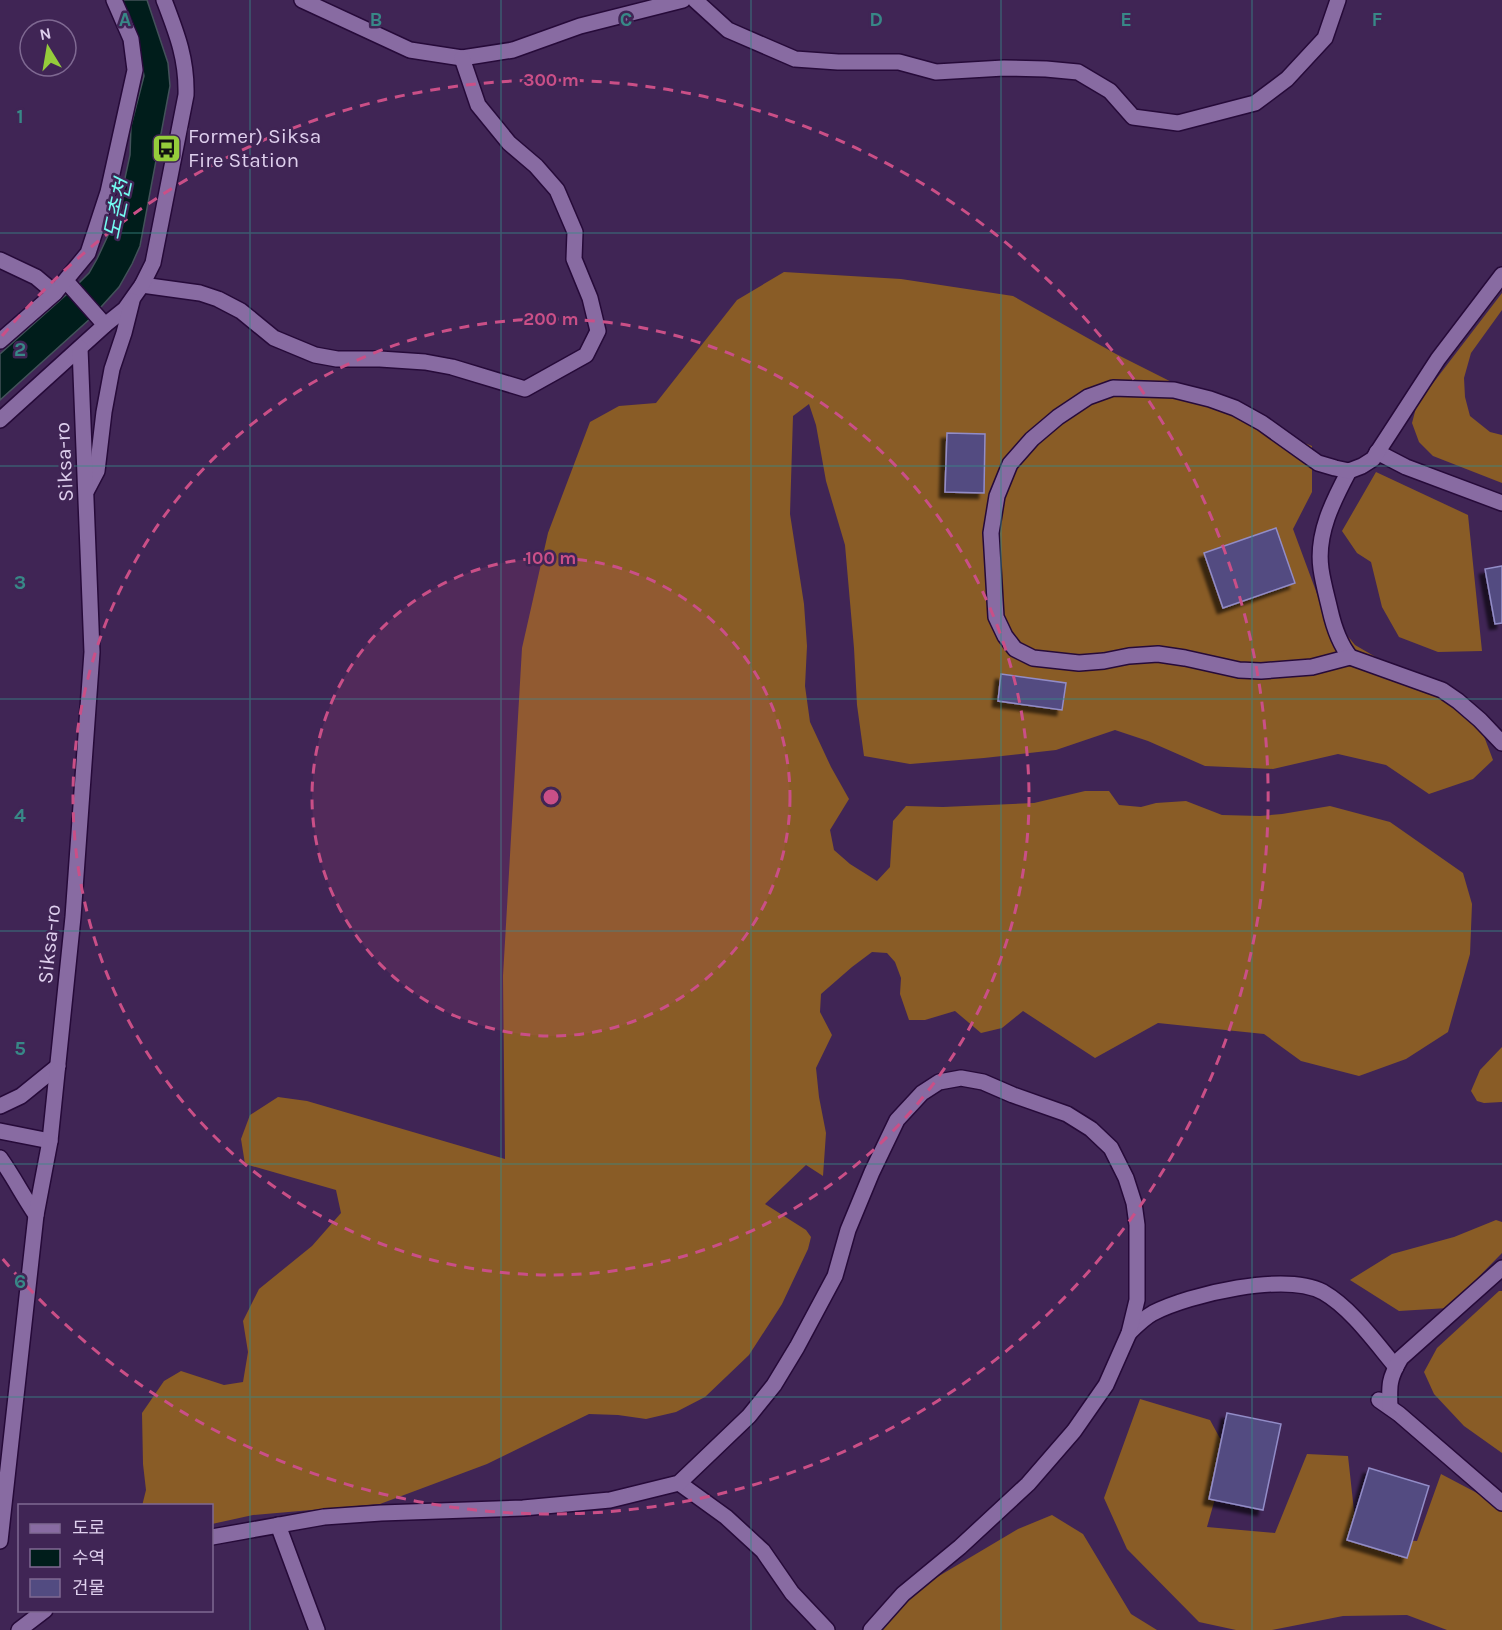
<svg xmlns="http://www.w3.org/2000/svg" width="1502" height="1630" viewBox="0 0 1502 1630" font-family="Karla,'Noto Sans KR',sans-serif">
  <defs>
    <filter id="shadow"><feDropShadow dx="-5.5" dy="5.5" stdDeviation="1.5" flood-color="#0009"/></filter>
  </defs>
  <rect width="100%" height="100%" fill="#402555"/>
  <g fill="#895c26">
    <path d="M 784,272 L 901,279 L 1013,296 L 1116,354 L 1249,421 L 1312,446 L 1312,492 L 1293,529 L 1320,602 L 1355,645 L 1453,702 L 1482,731 L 1493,760 L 1473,779 L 1429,794 L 1386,765 L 1338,754 L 1273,769 L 1205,766 L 1148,741 L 1115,730 L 1056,750 L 984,758 L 910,764 L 864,756 L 857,705 L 854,648 L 845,545 L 826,481 L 816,425 L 809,404 L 793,416 L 790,514 L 804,604 L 807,646 L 805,686 L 810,722 L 831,767 L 849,799 L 830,830 L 834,850 L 850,864 L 877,881 L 890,867 L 893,821 L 906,806 L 943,807 L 1034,803 L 1085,791 L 1109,791 L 1119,805 L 1141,807 L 1156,803 L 1186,801 L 1222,815 L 1260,816 L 1282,814 L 1330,806 L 1390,822 L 1463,873 L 1472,904 L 1470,954 L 1448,1032 L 1406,1059 L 1359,1076 L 1301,1061 L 1264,1034 L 1158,1023 L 1095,1058 L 1023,1011 L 1002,1028 L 981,1033 L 955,1011 L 925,1020 L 909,1020 L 900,994 L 901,978 L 895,962 L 887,953 L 872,952 L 852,967 L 821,994 L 820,1012 L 832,1035 L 816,1068 L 819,1097 L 826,1133 L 823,1176 L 806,1165 L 765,1204 L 806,1230 L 811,1237 L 808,1249 L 782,1304 L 749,1355 L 705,1397 L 676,1412 L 646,1419 L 618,1415 L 589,1414 L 487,1464 L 380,1504 L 253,1515 L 212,1524 L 212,1506 L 142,1506 L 146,1490 L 143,1464 L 142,1413 L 164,1381 L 181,1371 L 224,1385 L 243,1382 L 248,1352 L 243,1321 L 259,1289 L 312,1246 L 341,1213 L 336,1190 L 245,1164 L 241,1139 L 250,1115 L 278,1097 L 307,1101 L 505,1159 L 503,976 L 522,648 L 548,533 L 590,422 L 619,406 L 656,403 L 737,300 Z"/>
    <path d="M 1502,293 L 1502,310 L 1471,353 L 1464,378 L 1465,397 L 1470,416 L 1490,432 L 1502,435 L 1502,483 L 1433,456 L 1419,442 L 1412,423 L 1417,404 Z"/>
    <path d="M 1376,472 L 1468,515 L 1482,651 L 1438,652 L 1399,637 L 1382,607 L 1371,562 L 1357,553 L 1342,531 Z"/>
    <path d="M 1502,1047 L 1502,1102 L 1484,1103 L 1477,1101 L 1471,1091 L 1480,1070 Z"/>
    <path d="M 1496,1220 L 1502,1222 L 1502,1253 L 1448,1308 L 1399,1311 L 1350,1280 L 1392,1254 L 1454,1237 Z"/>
    <path d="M 1499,1291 L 1502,1291 L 1502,1453 L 1464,1426 L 1434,1394 L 1424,1372 L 1437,1348 Z"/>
    <path d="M 1140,1399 L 1210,1420 L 1228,1453 L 1207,1527 L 1275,1533 L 1307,1454 L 1348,1456 L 1357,1538 L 1417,1541 L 1441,1474 L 1479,1494 L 1502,1510 L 1502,1630 L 1447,1630 L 1407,1615 L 1343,1616 L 1272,1630 L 1236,1630 L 1199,1622 L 1127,1549 L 1104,1498 Z"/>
    <path d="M 1052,1515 L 1083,1534 L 1131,1614 L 1157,1630 L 868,1630 L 880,1611 L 1018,1529 Z"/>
  </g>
  <path fill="#001d1b" stroke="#43525a" stroke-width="1.5" d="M 122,0 L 147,0 L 168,63 L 170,86 L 140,246 L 132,264 L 119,287 L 92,317 L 0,400 L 0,354 L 76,286 L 89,273 L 97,259 L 111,229 L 122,192 L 130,155 L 131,126 L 144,76 L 137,37 Z"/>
  <g fill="#524b81" stroke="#928cc7" stroke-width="1.5" filter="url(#shadow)">
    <path d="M 947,433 L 985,434 L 984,493 L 945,492 Z"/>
    <path d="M 1276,528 L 1295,583 L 1223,608 L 1204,553 Z"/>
    <path d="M 1502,566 L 1502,623 L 1495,624 L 1485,569 Z"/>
    <path d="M 1001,674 L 1066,683 L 1062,710 L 998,701 Z"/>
    <path d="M 1227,1413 L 1281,1424 L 1263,1510 L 1209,1499 Z"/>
    <path d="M 1369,1468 L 1429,1486 L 1407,1558 L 1347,1540 Z"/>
  </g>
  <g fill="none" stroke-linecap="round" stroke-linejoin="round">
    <defs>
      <g id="minor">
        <path d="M 302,0 L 410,50 L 462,58 L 513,50 L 580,26 L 683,0"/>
        <path d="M 695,0 L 728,30 L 795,59 L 838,62 L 899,62 L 936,72 L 1004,68 L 1046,69 L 1078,72 L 1110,91 L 1133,117 L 1178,123 L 1255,103 L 1287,79 L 1325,38 L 1338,0"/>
        <path d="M 0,260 L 36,277 L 55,293"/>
        <path d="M 66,281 L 105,325"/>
        <path d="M 142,285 L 200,293 L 218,299 L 241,311 L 274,338 L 315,355 L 337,359 L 380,359 L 425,362 L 452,367 L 525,389 L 586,355 L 598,331 L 590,298 L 574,259 L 575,232 L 557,190 L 536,166 L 509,143 L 478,105 L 462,58"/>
        <path d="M 0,341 L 55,293 L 88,253 L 108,192 L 135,70 L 131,39 L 114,0"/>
        <path d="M 0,420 L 105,325 L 125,309 L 142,285 L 153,263 L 186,95 C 187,59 177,34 164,0"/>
        <path d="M 1377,452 L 1406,467 L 1502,503"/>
        <path d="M 1349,471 C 1333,501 1316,534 1321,569 C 1323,583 1327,597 1330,610 C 1334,628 1339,643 1350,657 L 1442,690 L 1458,701 L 1480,720 L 1502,743"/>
        <path d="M 87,490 L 97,471 L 104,412 L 112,369 L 124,333 L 132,301"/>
        <path d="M 1350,657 L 1312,667 L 1261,671 L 1239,670 L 1185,658 L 1158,654 L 1129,656 L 1104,661 L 1079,663 L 1033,658 L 1015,649 L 1005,636 L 996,617 L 991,533 L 997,496 L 1010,464 L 1032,439 L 1058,417 L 1088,397 L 1113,388 L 1174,390 L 1210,399 L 1235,408 L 1262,423 L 1318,463 L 1335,468 L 1349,471 L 1362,466 L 1373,459 L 1438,359 L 1502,275"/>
        <path d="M 0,1106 L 21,1096 L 58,1066"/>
        <path d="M 0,1131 L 50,1141"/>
        <path d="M 0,1158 C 13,1176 23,1196 36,1215"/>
        <path d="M 1129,1333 C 1136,1326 1144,1318 1153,1313 C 1190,1294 1285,1272 1323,1292 C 1351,1308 1375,1342 1396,1367"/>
        <path d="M 1379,1400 L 1399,1414 L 1502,1503"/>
        <path d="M 1390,1407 C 1389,1385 1389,1378 1401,1358 L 1502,1268"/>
        <path d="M 679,1483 L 726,1517 L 763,1551 L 792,1593 L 827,1630"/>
        <path d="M 278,1525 L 317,1630"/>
        <path d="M 212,1537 L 324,1517 L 381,1513 L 523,1508 L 610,1500 L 679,1483 L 749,1416 L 774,1385 L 797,1347 L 835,1276 L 848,1230 L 872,1172 L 897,1120 L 922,1093 L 939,1082 L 961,1078 L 983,1082 L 1013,1095 L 1067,1114 L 1091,1129 L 1111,1148 L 1126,1178 L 1134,1203 L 1137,1225 L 1137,1300 L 1129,1333 L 1106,1385 L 1074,1431 L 1028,1484 L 960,1547 L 903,1594 L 871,1630"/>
        <path d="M 0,1541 L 36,1215 L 50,1141 L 73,917 L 92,652 L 80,348"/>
        <path d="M 19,1630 L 45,1610"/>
      </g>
    </defs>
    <use href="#minor" stroke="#260a39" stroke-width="18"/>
    <use href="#minor" stroke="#886ba2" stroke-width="15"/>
  </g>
  <path fill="none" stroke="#388887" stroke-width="1.5" stroke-opacity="0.55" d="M 250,0 L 250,1630M 501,0 L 501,1630M 751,0 L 751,1630M 1001,0 L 1001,1630M 1252,0 L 1252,1630M 0,233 L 1502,233M 0,466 L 1502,466M 0,699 L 1502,699M 0,931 L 1502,931M 0,1164 L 1502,1164M 0,1397 L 1502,1397"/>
  <circle cx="551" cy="797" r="239" fill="#ca4f87" fill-opacity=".12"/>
  <g fill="none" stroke="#ca4f87" stroke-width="3" stroke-dasharray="10 8">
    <circle cx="551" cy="797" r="239"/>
    <circle cx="551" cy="797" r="478"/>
    <path d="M2 336A717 717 0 1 1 2 1258"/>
  </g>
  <defs>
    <symbol id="bus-square" viewBox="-11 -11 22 22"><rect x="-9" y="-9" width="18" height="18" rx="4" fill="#95cc3b" stroke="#402555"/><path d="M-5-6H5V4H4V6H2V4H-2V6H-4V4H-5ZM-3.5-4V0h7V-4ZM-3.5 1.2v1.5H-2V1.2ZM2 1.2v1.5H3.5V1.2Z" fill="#111"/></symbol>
  </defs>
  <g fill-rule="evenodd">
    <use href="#bus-square" x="150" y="132" width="33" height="33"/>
  </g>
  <g text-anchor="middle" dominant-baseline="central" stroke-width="5" stroke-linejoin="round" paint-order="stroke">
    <g font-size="21" fill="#decfed" stroke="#402555" text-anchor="start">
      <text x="188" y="136">Former) Siksa<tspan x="188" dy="24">Fire Station</tspan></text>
    </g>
    <g font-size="21" fill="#decfed" stroke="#402555">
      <text transform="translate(64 462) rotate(-93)">Siksa-ro</text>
      <text transform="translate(49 944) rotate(-84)">Siksa-ro</text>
    </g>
    <g font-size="22" font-style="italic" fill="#73fcf1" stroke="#402555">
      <text transform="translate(118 209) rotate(-78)">도촌천</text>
    </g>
  </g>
  <g font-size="20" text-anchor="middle" font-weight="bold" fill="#388887" stroke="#402555" stroke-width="5" stroke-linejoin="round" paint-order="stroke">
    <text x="125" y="26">A</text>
    <text x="376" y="26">B</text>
    <text x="626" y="26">C</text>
    <text x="876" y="26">D</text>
    <text x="1126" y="26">E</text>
    <text x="1377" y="26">F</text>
    <text x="20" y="123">1</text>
    <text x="20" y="356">2</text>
    <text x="20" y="589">3</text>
    <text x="20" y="822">4</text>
    <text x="20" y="1055">5</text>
    <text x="20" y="1288">6</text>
  </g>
  <circle cx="551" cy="797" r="9" fill="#ca4f87" stroke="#402555" stroke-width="3"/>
  <g font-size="18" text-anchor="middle" font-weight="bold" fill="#ca4f87" stroke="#402555" stroke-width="5" stroke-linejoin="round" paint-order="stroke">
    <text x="551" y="86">300 m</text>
    <text x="551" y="325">200 m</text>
    <text x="551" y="564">100 m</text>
  </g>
  <rect x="18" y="1504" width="195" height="108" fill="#402555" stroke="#7f6992" stroke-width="1.5"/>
  <rect x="30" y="1524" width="30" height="9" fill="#886ba2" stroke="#7f6992" stroke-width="1.5"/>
  <text x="72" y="1534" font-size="18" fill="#decfed">도로</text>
  <rect x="30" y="1549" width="30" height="18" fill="#001d1b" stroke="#7f6992" stroke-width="1.5"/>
  <text x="72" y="1564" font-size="18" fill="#decfed">수역</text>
  <rect x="30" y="1579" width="30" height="18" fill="#524b81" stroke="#7f6992" stroke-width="1.5"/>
  <text x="72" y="1594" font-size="18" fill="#decfed">건물</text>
  <g transform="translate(48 48) rotate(349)"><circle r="28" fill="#402555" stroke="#7f6992" stroke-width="1.5"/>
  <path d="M0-4.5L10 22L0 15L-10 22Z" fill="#95cc3b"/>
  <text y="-9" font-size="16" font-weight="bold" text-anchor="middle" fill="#decfed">N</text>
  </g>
</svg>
